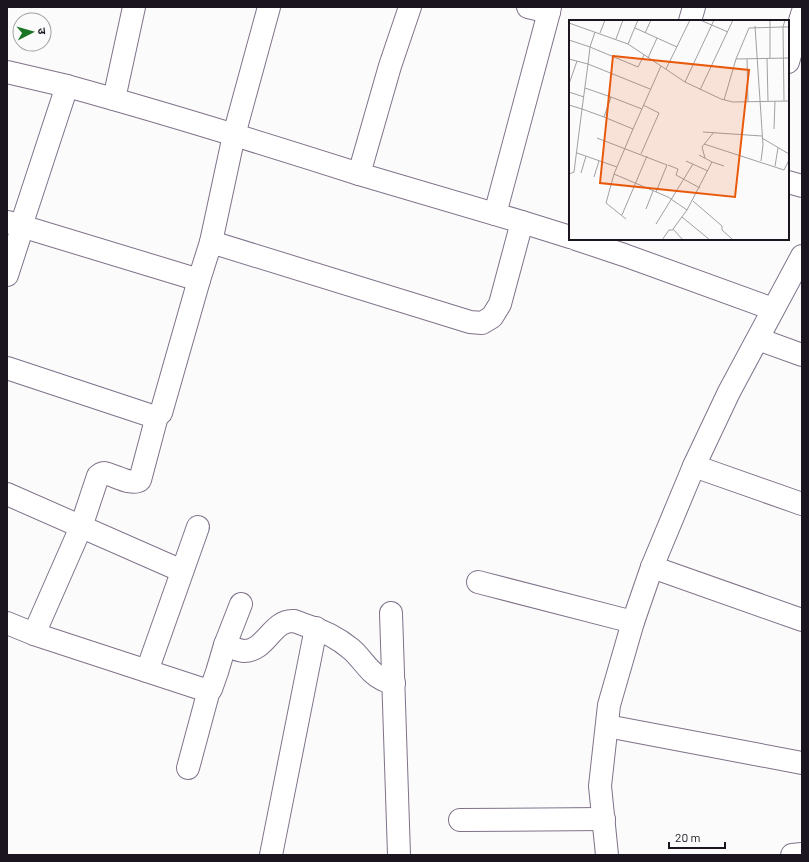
<svg xmlns="http://www.w3.org/2000/svg" width="809" height="862" viewBox="0 0 809 862" font-family="Barlow,'Noto Sans Devanagari',sans-serif">
  <rect width="100%" height="100%" fill="#fbfbfb"/>
  <g fill="none" stroke-linecap="round" stroke-linejoin="round">
    <defs>
      <g id="minor">
        <path d="M 410,7 L 390,66 L 359,174 L 522,222 L 570,237"/>
        <path d="M 528,7 L 549,12 L 550,7"/>
        <path d="M 690,21 L 694,7"/>
        <path d="M 788,62 L 802,14"/>
        <path d="M 7,72 L 67,86"/>
        <path d="M 114,99 L 134,7"/>
        <path d="M 788,182 L 802,186"/>
        <path d="M 495,214 L 549,12"/>
        <path d="M 8,222 L 199,280"/>
        <path d="M 576,239 L 624,255 L 773,309"/>
        <path d="M 211,242 L 470,322 L 482,323 L 492,317 L 500,304 L 522,222"/>
        <path d="M 7,275 L 19,238 L 21,226 L 67,86 C 165,113 262,143 359,174"/>
        <path d="M 758,339 L 802,355"/>
        <path d="M 7,368 L 152,416 L 157,416 L 161,413 L 199,280 L 211,242 L 234,135 L 269,7"/>
        <path d="M 694,466 L 802,504"/>
        <path d="M 7,494 L 182,571"/>
        <path d="M 652,567 L 802,620"/>
        <path d="M 478,582 L 633,622"/>
        <path d="M 391,613 L 399,855"/>
        <path d="M 7,623 L 34,634 L 205,690 L 211,689 L 217,672 L 225,645 L 241,604"/>
        <path d="M 34,634 L 81,527 L 98,476 L 101,474 L 104,473 C 115,475 131,486 140,480 L 157,416"/>
        <path d="M 225,645 C 231,647 237,650 243,651 C 266,652 272,619 294,621 C 298,622 302,624 305,625 C 322,630 338,638 351,649 C 362,658 369,673 382,679 C 385,681 390,682 394,683"/>
        <path d="M 147,671 L 198,527"/>
        <path d="M 607,726 L 802,763"/>
        <path d="M 188,768 L 209,690"/>
        <path d="M 460,820 L 604,819"/>
        <path d="M 271,855 L 316,628"/>
        <path d="M 607,855 L 600,786 L 609,705 L 633,622 L 652,567 L 694,466 L 729,392 L 802,256"/>
        <path d="M 792,855 L 802,854"/>
      </g>
    </defs>
    <use href="#minor" stroke="#7f728a" stroke-width="24"/>
    <use href="#minor" stroke="#fff" stroke-width="22"/>
  </g>
  <g transform="translate(569 20)">
    <rect width="220" height="220" fill="#fbfbfb"/>
    <path fill="none" stroke="#a19fa3" stroke-width="1" d="M 131,0 L 159,12M 0,3 L 59,24 L 116,62 L 152,79 L 164,82 L 220,81M 186,6 L 194,125 L 192,141M 66,8 L 108,27M 26,12 L 21,27 L 69,47 L 75,35M 31,13 L 36,0M 76,13 L 82,0M 47,19 L 54,0M 0,20 L 21,27 L 19,44 L 0,39M 59,24 L 69,0M 79,38 L 88,18M 198,38 L 199,81M 201,38 L 201,0M 167,39 L 220,38M 178,39 L 179,82M 97,49 L 121,0M 116,62 L 145,0M 0,64 L 8,41M 131,70 L 164,0M 0,72 L 15,77M 42,77 L 73,89M 155,80 L 167,39 L 180,8 L 214,7 L 216,0M 215,81 L 214,7 L 220,7M 0,85 L 13,89 L 5,152 L 0,154M 13,89 L 19,44 L 81,69M 13,89 L 35,97 L 42,77 L 16,68M 35,97 L 64,109 L 92,46M 64,109 L 45,154 L 99,177 L 118,190 L 104,209 L 114,220M 205,109 L 206,81M 134,112 L 193,116M 28,118 L 98,145 L 87,172M 193,118 L 220,134M 135,124 L 215,150 L 220,140 L 220,118M 8,133 L 48,147M 72,134 L 90,93 L 74,85M 136,138 L 133,127 L 145,112M 117,141 L 139,151M 143,142 L 155,146M 99,145 L 109,149 L 107,155 L 131,168M 206,146 L 209,128M 12,153 L 17,136M 45,154 L 37,183 L 57,199M 25,157 L 30,141M 124,181 L 153,206 L 153,210 L 164,220M 77,189 L 84,171M 118,190 L 143,142 L 130,135M 53,195 L 78,136M 113,197 L 141,220M 87,204 L 124,144M 93,220 L 100,210 L 104,210"/>
    <path fill="#e8590c" fill-opacity="0.15" stroke="#e8590c" stroke-width="2" d="M 44,36 L 180,50 L 166,177 L 31,163 Z"/>
    <rect width="220" height="220" fill="none" stroke="#1a151e" stroke-width="2"/>
  </g>
  <rect width="809" height="862" fill="none" stroke="#1a151e" stroke-width="16"/>
  <g transform="translate(32 32) rotate(84)"><circle r="19" fill="#fbfbfb" stroke="#a19fa3"/>
  <path d="M0-3L7 15L0 10L-7 15Z" fill="#1a7624"/>
  <text y="-6" font-size="11" font-weight="bold" text-anchor="middle" fill="#1a151e">उ</text>
  </g>
  <path d="M669 842v6h56v-6" fill="none" stroke="#1a151e" stroke-width="2"/>
  <text x="675" y="842" font-size="12" fill="#1a151e" stroke="#fbfbfb" stroke-width="3" paint-order="stroke">20 m</text>
</svg>
